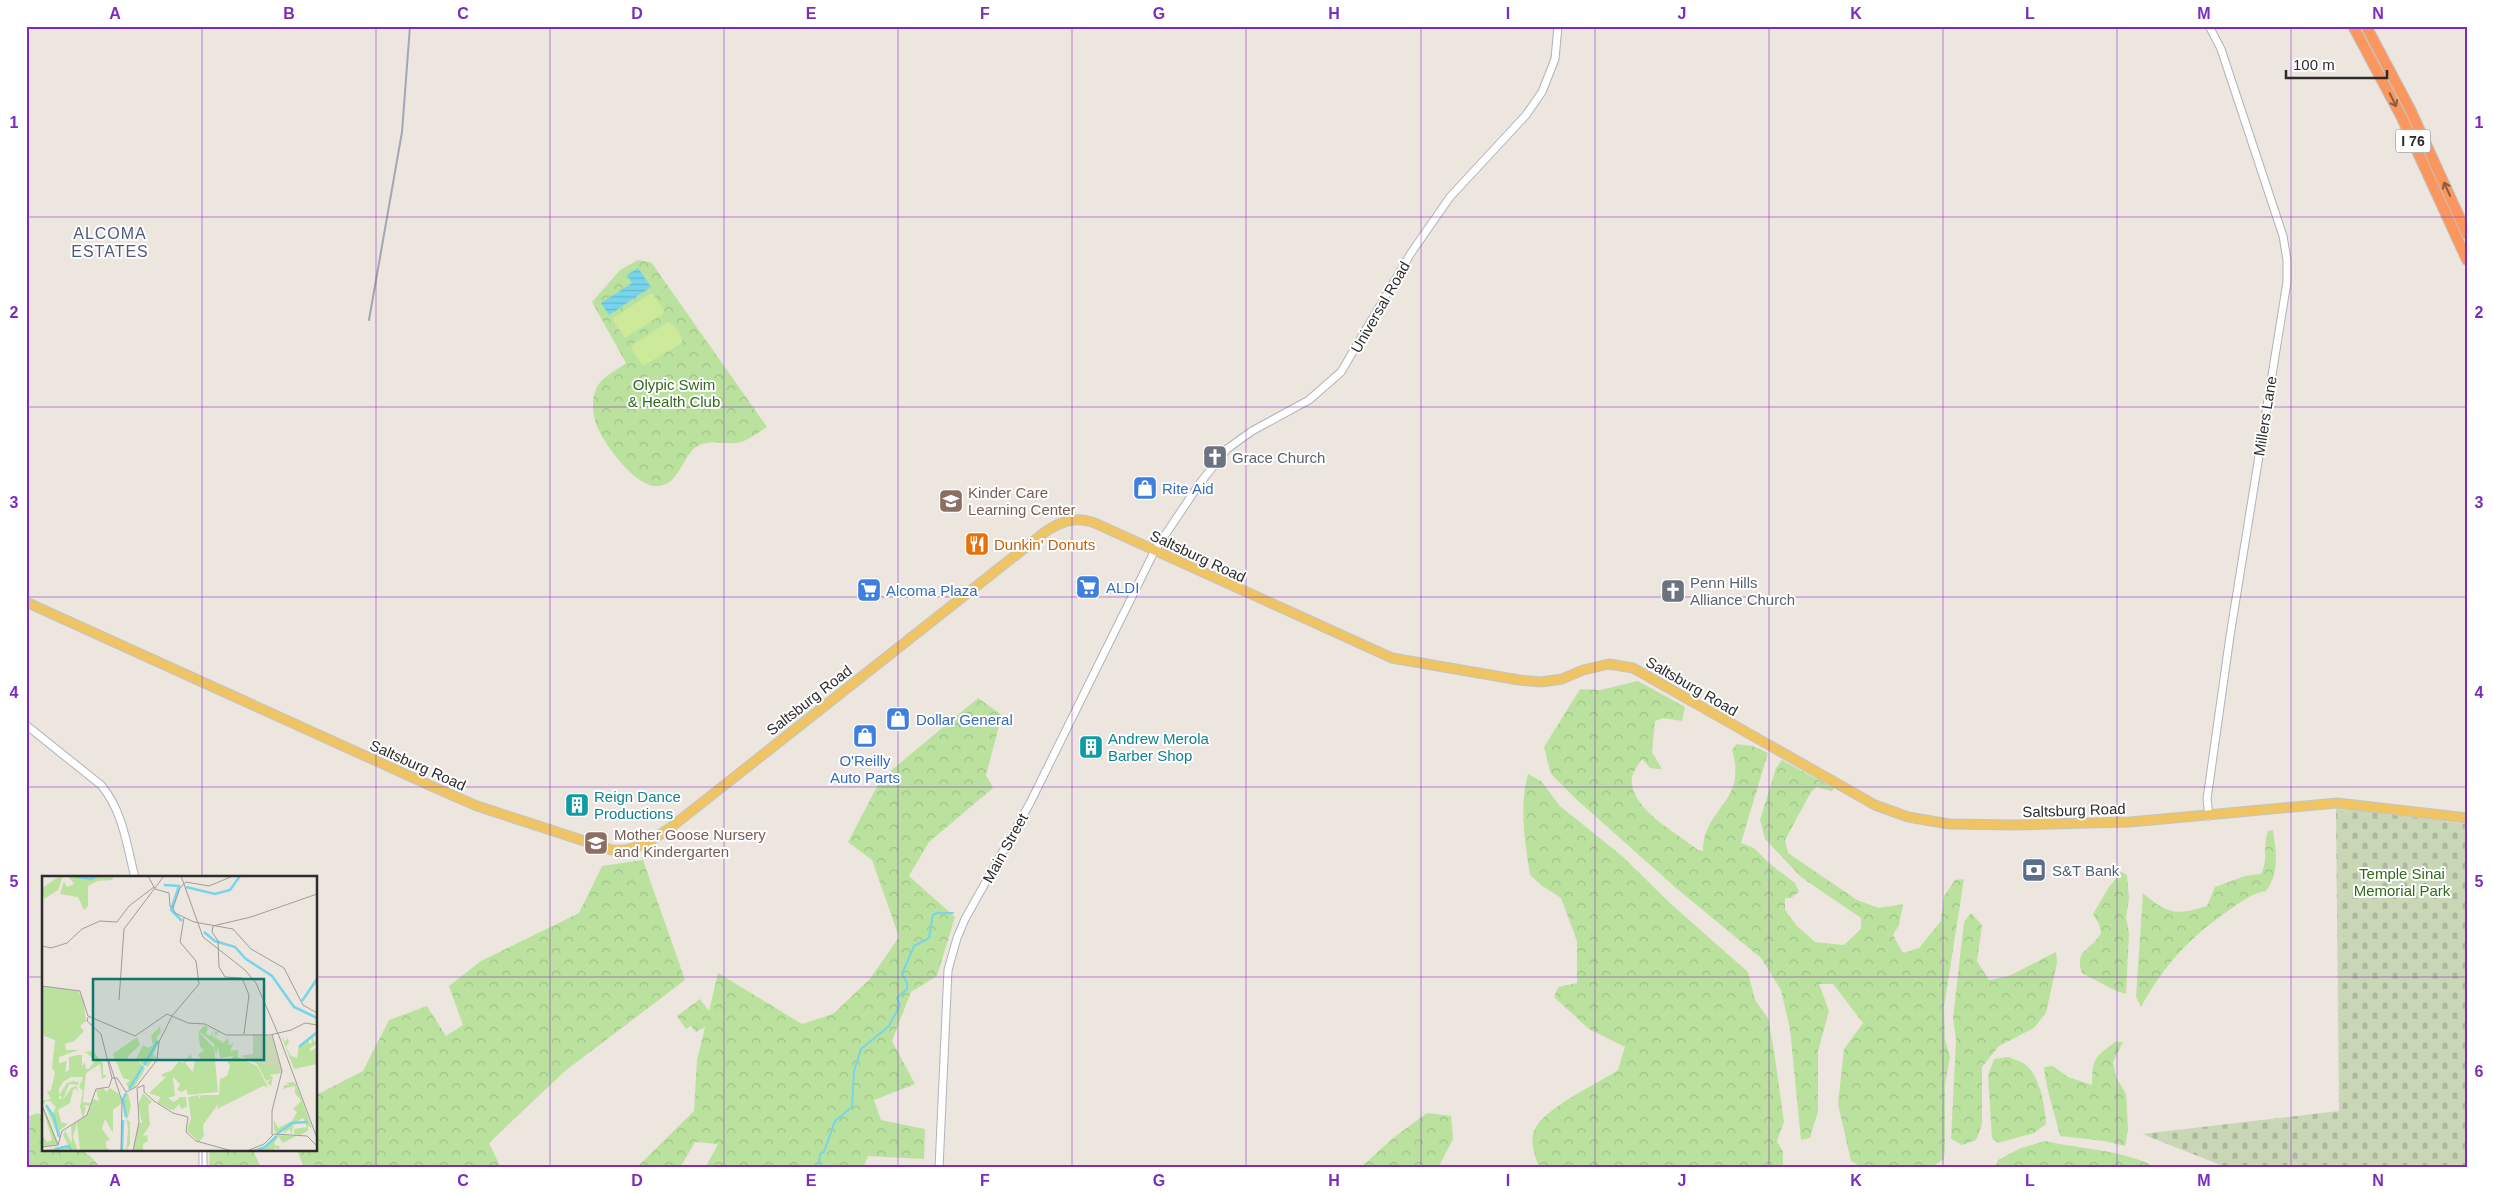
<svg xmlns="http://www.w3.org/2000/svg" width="2493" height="1194" viewBox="0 0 2493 1194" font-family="Arial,sans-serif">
  <defs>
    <pattern id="forest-crowns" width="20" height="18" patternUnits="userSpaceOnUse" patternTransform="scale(1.25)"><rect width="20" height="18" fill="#bae29e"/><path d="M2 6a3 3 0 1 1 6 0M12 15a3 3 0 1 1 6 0" fill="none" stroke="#a0c288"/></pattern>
    <pattern id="cemetery-stones" width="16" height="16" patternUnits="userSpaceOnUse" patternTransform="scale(1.25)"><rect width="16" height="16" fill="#c9d7b7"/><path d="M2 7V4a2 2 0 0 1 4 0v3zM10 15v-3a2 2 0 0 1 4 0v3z" fill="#adb99e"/></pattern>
    <pattern id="water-rules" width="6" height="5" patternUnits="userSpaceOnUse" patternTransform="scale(1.25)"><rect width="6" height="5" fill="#76d5ec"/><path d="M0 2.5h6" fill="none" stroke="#66b7cb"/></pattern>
  </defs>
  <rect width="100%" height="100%" fill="#ede6df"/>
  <g fill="url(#forest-crowns)">
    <path d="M 638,260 L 651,262 L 767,427 C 759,432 750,439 741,442 C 727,446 708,438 696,447 C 682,457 679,485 658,486 C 635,488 600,440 595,420 C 592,409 592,397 597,387 C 604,375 616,371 626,363 L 592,302 L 620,270 Z"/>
    <path d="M 1638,681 L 1685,707 L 1682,721 L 1663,718 L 1655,721 L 1652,752 L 1662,769 L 1650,768 L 1642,759 C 1637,767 1630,775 1632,785 C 1637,813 1677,833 1698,850 L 1703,851 C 1703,807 1748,803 1732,750 L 1737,744 L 1753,746 L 1768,753 L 1741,843 L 1754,848 L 1770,864 L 1795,883 L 1799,892 L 1791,898 L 1785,898 L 1785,910 L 1796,925 L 1815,942 L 1844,945 L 1861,929 L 1861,918 L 1801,877 L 1765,839 L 1760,820 L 1776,768 L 1782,760 L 1834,788 L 1832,791 L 1816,787 L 1811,792 L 1785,840 L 1788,853 L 1857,900 L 1879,908 L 1903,904 L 1899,925 L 1893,935 L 1903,953 L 1919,948 L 1941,921 L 1944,896 L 1955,880 L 1964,879 L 1944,1007 L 1945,1039 L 1950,1057 L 1945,1084 L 1945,1149 L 1944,1159 L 1932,1167 L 1925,1168 L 1863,1168 L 1851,1161 L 1838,1104 L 1844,1049 L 1863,1023 L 1833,984 L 1819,984 L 1829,1011 L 1818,1051 L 1818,1111 L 1810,1138 L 1801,1140 L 1790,1029 L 1781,990 L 1761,958 L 1676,888 L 1576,799 L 1551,774 L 1544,747 L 1580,689 L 1600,690 Z"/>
    <path d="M 978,698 L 1002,715 L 986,775 L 993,788 L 929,842 L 909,876 L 955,917 L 937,976 L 911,992 L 892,1041 L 915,1084 L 874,1100 L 881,1120 L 925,1129 L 924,1159 L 868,1156 L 863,1168 L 705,1168 L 718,1144 L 695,1142 L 680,1168 L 636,1168 L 694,1111 L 697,1060 L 705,1027 L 696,1032 L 691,1026 L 686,1029 L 677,1016 L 700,999 L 709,1011 L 718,973 L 802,1024 L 833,1014 L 870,979 L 899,937 L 872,860 L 848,842 L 881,779 Z"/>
    <path d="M 1528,774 L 1541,781 L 1560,806 L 1622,856 L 1671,904 L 1748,972 L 1755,1000 L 1768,1018 L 1774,1051 L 1784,1122 L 1777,1141 L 1783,1152 L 1783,1168 L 1539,1168 C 1535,1155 1528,1140 1536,1127 C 1546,1108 1598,1083 1618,1070 L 1625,1047 L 1589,1029 L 1554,997 L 1558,987 L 1577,983 L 1577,941 L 1561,898 L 1541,885 L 1530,875 C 1525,843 1519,806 1528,774 Z"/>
    <path d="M 2273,830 C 2276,851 2280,873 2266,891 C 2252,893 2244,900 2232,908 C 2191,936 2165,963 2141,1007 L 2136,997 L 2143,893 C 2167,915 2178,915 2207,906 L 2215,887 L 2245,876 L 2261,874 C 2269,858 2262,847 2268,831 Z"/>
    <path d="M 643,860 L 685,980 L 565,1071 L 489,1143 L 501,1168 L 304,1168 L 297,1150 L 316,1150 L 316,1095 L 363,1071 L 389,1020 L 427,1006 L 446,1036 L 463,1025 L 449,986 L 481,961 L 579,913 L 602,866 Z"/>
    <path d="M 2121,872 L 2127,875 L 2129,899 L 2126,917 L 2129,933 L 2126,994 L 2116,991 L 2082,973 C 2074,949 2091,951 2101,933 L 2099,924 L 2093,914 L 2109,887 Z"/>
    <path d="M 1971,913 L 1982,925 L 1977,961 L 1989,980 L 2009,976 L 2056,952 L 2057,963 L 2046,1013 L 2034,1028 L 1999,1046 L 1982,1067 L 1982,1125 L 1976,1140 L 1962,1145 L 1951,1139 L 1956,1040 L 1953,1018 L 1964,922 Z"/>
    <path d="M 2115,1042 L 2123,1042 L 2113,1062 L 2116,1077 L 2126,1094 L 2128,1129 L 2125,1146 L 2104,1141 L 2060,1136 C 2055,1113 2046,1091 2044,1067 L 2053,1066 L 2068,1077 L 2092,1085 C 2093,1058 2093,1059 2115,1042 Z"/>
    <path d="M 2008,1057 C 2012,1059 2018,1060 2023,1063 C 2040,1073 2045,1106 2046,1124 L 2034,1133 L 1998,1143 L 1992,1138 L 1988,1075 L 1994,1059 Z"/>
    <path d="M 38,1113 L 44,1117 L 44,1150 C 70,1150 84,1143 100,1168 L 26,1168 L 26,1117 Z"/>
    <path d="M 1427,1113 L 1451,1116 L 1453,1139 L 1438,1168 L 1360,1168 L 1393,1138 Z"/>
    <path d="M 2045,1141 C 2084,1150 2121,1149 2158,1168 L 1995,1168 L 1998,1160 L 2021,1148 Z"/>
    <path d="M 210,1150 L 253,1150 L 261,1168 L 209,1168 Z"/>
  </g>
  <path fill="url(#cemetery-stones)" d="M 2336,809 L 2372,812 L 2467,824 L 2467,1168 L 2228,1168 L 2142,1134 L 2339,1111 Z"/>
  <g fill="#cde99a">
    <path d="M 650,294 L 654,295 L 664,310 L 663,314 L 625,338 L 613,321 L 613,318 Z"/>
    <path d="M 668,322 C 675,324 683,337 682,343 L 643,366 L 632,350 L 632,345 Z"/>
  </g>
  <path fill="url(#water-rules)" d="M 638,268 L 651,287 L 609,315 L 601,303 L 632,283 L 627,275 Z"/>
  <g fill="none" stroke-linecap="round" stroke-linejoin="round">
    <path stroke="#76d5ec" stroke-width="2" d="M 817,1168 L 819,1166 L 820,1154 L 824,1152 L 835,1121 L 852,1107 L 854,1071 L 861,1049 L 889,1026 L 900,1005 L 897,998 L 907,989 L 907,983 L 902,974 L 914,946 L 929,938 L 933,915 L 937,913 L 953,913"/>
    <defs>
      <g id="minor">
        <path d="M 26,725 L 101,785 C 123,811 127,846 135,878"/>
        <path d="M 2209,816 L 2207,799 L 2230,636 L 2287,282 L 2287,260 L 2283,236 L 2221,49 L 2209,26"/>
        <path d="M 203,1150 L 203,1168"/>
        <path d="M 939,1168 L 948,970 L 957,938 L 965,919 L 1030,803 L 1155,550 L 1200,483 L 1227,449 L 1252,431 L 1309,400 L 1341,372 L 1411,253 L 1450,197 L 1526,115 L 1542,92 L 1555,59 L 1558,26"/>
      </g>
      <path id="major" d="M 26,602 L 438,789 L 477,806 L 612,850 C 635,852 651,841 670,828 L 1045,532 C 1063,520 1077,516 1097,524 L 1392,658 L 1519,680 L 1541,682 L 1562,679 L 1583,670 L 1609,664 L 1633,668 L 1875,805 L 1908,817 L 1949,824 L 2015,825 L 2130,822 L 2337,803 L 2467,818"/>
      <g id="highway">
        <path d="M 2353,26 L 2402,118 L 2467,260"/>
        <path d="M 2366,26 L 2410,109 L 2467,234"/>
      </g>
    </defs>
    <use href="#minor" stroke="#b0b3bc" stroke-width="9"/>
    <use href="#major" stroke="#c4c4c4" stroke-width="11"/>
    <use href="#highway" stroke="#c4c4c4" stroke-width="12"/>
    <use href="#minor" stroke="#fff" stroke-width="7"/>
    <use href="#major" stroke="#eec464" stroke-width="9"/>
    <use href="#highway" stroke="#fa965e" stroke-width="10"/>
    <path stroke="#a2a6b6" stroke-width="2" d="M 369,320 L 402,132 L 410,26"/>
  </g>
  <defs><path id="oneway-shaft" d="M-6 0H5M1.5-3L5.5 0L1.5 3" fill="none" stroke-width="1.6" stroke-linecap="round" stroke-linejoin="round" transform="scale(1.25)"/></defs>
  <g stroke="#895c42">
    <use href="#oneway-shaft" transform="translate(2393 100) rotate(64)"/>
    <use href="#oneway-shaft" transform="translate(2447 189) rotate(-114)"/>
  </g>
  <path fill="none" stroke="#7b2cbf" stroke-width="1" stroke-opacity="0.55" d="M 202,26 L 202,878M 376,26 L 376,1168M 550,26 L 550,1168M 724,26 L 724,1168M 898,26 L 898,1168M 1072,26 L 1072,1168M 1246,26 L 1246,1168M 1421,26 L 1421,1168M 1595,26 L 1595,1168M 1769,26 L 1769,1168M 1943,26 L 1943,1168M 2117,26 L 2117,1168M 2291,26 L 2291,1168M 26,217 L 2467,217M 26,407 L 2467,407M 26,597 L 2467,597M 26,787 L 2467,787M 26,977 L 44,977M 316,977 L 2467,977M 202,1150 L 202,1168"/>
  <defs>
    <symbol id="church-square" viewBox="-11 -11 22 22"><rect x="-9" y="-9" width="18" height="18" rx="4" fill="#6b7280" stroke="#fff"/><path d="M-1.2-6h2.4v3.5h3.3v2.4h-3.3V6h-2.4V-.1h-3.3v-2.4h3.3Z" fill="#fff"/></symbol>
    <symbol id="shop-square" viewBox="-11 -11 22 22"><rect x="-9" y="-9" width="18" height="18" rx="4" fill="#3f7fe0" stroke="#fff"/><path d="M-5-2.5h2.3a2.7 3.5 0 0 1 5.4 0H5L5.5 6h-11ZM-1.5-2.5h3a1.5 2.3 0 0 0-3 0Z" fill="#fff"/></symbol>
    <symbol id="school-square" viewBox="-11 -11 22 22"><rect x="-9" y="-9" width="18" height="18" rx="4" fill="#8d6e63" stroke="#fff"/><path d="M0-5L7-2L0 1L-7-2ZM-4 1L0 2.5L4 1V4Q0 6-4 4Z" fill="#fff"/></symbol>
    <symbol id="restaurant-square" viewBox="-11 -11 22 22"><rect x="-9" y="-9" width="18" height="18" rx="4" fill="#e8710a" stroke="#fff"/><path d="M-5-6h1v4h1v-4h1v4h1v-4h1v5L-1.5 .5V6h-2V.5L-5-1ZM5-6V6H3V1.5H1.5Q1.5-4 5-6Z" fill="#fff"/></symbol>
    <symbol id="supermarket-square" viewBox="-11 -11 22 22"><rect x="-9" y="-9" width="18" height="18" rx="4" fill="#3f7fe0" stroke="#fff"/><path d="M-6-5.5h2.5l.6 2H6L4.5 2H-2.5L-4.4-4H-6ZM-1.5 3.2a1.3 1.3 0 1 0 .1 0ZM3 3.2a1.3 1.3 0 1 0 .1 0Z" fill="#fff"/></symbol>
    <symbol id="building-square" viewBox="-11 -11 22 22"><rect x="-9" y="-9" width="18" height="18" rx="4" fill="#0f9aa8" stroke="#fff"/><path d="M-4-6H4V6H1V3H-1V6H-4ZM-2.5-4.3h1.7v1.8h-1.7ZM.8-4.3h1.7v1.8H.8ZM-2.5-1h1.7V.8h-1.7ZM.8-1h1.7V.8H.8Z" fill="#fff"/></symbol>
    <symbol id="bank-square" viewBox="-11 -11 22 22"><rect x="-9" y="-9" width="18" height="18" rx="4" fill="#5c6f8a" stroke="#fff"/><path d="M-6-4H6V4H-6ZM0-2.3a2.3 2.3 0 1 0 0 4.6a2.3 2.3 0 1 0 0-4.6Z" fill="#fff"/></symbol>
  </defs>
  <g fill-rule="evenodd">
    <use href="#church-square" x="1201" y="443" width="28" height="28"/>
    <use href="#shop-square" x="1131" y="474" width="28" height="28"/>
    <use href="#school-square" x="937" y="487" width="28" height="28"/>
    <use href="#restaurant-square" x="963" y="530" width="28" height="28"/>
    <use href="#supermarket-square" x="1074" y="573" width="28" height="28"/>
    <use href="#supermarket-square" x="855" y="576" width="28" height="28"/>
    <use href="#church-square" x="1659" y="577" width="28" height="28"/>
    <use href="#shop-square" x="884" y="705" width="28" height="28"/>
    <use href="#shop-square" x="851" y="722" width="28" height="28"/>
    <use href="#building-square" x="1077" y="733" width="28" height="28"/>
    <use href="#building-square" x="563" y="791" width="28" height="28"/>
    <use href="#school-square" x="582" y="829" width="28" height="28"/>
    <use href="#bank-square" x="2020" y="856" width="28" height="28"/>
  </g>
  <g text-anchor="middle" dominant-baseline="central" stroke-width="4" stroke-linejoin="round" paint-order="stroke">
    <rect fill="#fff" stroke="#6b6b6b" stroke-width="1" x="2395.5" y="129.5" width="35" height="23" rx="4"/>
    <g font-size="14" font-weight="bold" fill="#2c2c2c">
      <text x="2413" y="141">I 76</text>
    </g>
    <g font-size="15" fill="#2c2c2c" stroke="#fff">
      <text transform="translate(1380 307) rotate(-60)">Universal Road</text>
      <text transform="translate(2265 416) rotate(-81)">Millers Lane</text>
      <text transform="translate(1198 556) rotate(25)">Saltsburg Road</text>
      <text transform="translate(1692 686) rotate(30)">Saltsburg Road</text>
      <text transform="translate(809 700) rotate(-38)">Saltsburg Road</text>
      <text transform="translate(418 765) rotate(24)">Saltsburg Road</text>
      <text transform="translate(2074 810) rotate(-2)">Saltsburg Road</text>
      <text transform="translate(1005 848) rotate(-61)">Main Street</text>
    </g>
    <g font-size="15" fill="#32691d" stroke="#fff">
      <text x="674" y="384">Olypic Swim<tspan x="674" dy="17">&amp; Health Club</tspan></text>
      <text x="2402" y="873">Temple Sinai<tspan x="2402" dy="17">Memorial Park</tspan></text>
    </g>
    <g font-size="15" fill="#5b616d" stroke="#fff" text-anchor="start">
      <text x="1232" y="457">Grace Church</text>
      <text x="1690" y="582">Penn Hills<tspan x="1690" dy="17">Alliance Church</tspan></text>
    </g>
    <g font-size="15" fill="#366cbe" stroke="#fff" text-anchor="start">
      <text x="1162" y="488">Rite Aid</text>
      <text x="1106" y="587">ALDI</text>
      <text x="886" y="590">Alcoma Plaza</text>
      <text x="916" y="719">Dollar General</text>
      <text x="865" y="760" text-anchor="middle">O'Reilly<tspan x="865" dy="17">Auto Parts</tspan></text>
    </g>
    <g font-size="15" fill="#785e54" stroke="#fff" text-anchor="start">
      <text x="968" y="492">Kinder Care<tspan x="968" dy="17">Learning Center</tspan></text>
      <text x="614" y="834">Mother Goose Nursery<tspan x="614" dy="17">and Kindergarten</tspan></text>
    </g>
    <g font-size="15" fill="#c56008" stroke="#fff" text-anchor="start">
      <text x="994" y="544">Dunkin' Donuts</text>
    </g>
    <g font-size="15" fill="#0d838f" stroke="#fff" text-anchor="start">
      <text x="1108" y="738">Andrew Merola<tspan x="1108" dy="17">Barber Shop</tspan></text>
      <text x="594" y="796">Reign Dance<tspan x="594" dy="17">Productions</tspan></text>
    </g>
    <g font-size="15" fill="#4e5e75" stroke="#fff" text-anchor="start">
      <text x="2052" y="870">S&amp;T Bank</text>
    </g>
    <g font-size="16" letter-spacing="1" fill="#4d597d" stroke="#fff">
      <text x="110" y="233">ALCOMA<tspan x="110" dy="18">ESTATES</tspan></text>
    </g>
  </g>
  <g transform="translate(42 876)">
    <rect width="275" height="275" fill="#ede6df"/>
    <path d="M 0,110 L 36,115 L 41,123 L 44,145 L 38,150 L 42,155 L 32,165 L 26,167 L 13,155 L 0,159 Z" fill="#bae29e"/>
    <path d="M 18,0 L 21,0 L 16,14 L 2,23 L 0,12 ZM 26,0 L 72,0 L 70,4 L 55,5 L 46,10 L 46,30 L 42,34 L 36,21 L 18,18 L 22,5 L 25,11 L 32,8 ZM 163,149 L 166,152 L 164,158 L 168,160 L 172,154 L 170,160 L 173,162 L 173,155 L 177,156 L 173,161 L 181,167 L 186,162 L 187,169 L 192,167 L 188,175 L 196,174 L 196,181 L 215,190 L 226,211 L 221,210 L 175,233 L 176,228 L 161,249 L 162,260 L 157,266 L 145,255 L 149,242 L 146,221 L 157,219 L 157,223 L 159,219 L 177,219 L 178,203 L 185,200 L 188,190 L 185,186 L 192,180 L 178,182 L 176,170 L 174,180 L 172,168 L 157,155 ZM 118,150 L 119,156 L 114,162 L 117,165 L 111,178 L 115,182 L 111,182 L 106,191 L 99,187 L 99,181 L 97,185 L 103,193 L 92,212 L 86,211 L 84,208 L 88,204 L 81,202 L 71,178 L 95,161 L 98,169 L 85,181 L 89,185 L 94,183 L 101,169 L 106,172 L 111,169 L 109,160 ZM 18,153 L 26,167 L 23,168 L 24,174 L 37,174 L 17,181 L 17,187 L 25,185 L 23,196 L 27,194 L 27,181 L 36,179 L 40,179 L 40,190 L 43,186 L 44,193 L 47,193 L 53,184 L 43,176 L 51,175 L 61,187 L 61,198 L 65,200 L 60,203 L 58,188 L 44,197 L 41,226 L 48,227 L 47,230 L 41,229 L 44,232 L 41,242 L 38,231 L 41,215 L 37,211 L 41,201 L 29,201 L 21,206 L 17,213 L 17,223 L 21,222 L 17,219 L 25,207 L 31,205 L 37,206 L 36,209 L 27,208 L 21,224 L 29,212 L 35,210 L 36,216 L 34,212 L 31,214 L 28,227 L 16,234 L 19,246 L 26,248 L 18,254 L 18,264 L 3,229 L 11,237 L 14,231 L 8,225 L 3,225 L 3,228 L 0,225 L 9,223 L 5,216 L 9,214 L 13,197 L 10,192 L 13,164 L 0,159 ZM 156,155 L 172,172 L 176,216 L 146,219 L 144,213 L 140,216 L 135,214 L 138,208 L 131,201 L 133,220 L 126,222 L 132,226 L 138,221 L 144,221 L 145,231 L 139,233 L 137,228 L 132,234 L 127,233 L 116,227 L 118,221 L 107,217 L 124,201 L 119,200 L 122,197 L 129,195 L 137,185 L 141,187 L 149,178 L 150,182 L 143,187 L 151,196 L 153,184 L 159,184 L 156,179 L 162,174 L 158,171 ZM 274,157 L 271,163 L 273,167 L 274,162 L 275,168 L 267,173 L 269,175 L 275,171 L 275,188 L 252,193 L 239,159 L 243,166 L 245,162 L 247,166 L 244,171 L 249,180 L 255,182 L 257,169 L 267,162 L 267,168 L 270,167 L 269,162 ZM 211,174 L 221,174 L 240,197 L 227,199 L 231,201 L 229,210 L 225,207 L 229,203 L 224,205 L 215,188 L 201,182 L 211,179 ZM 243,207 L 252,206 L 255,210 L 270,252 L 266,250 L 266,255 L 258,259 L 252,258 L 252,253 L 265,251 L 261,242 L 256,245 L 262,246 L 251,249 L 250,258 L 247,253 L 242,258 L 243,253 L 236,258 L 232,254 L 232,244 L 236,252 L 250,245 L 255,236 L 251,233 L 259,225 L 253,217 L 253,210 L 241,213 L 242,209 L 248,209 ZM 62,212 L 64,216 L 68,212 L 77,218 L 80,227 L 71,234 L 71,257 L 63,243 L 60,253 L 68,264 L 64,265 L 64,271 L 69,275 L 38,275 L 35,247 L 31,261 L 36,275 L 0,275 L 26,269 L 21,259 L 23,255 L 30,267 L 29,250 L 46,238 L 51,223 L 57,225 L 54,214 ZM 86,217 L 89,230 L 85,244 L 88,245 L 88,268 L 84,275 L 86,253 L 81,221 ZM 101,217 L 110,226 L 106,229 L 108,249 L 101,260 L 105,259 L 106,265 L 101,268 L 101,275 L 91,275 L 97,247 L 100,247 L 96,229 ZM 0,230 L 8,246 L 16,268 L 0,271 L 0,259 L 5,266 L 10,264 ZM 234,259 L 254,260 L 241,267 L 236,260 L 232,268 L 239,271 L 235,274 L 234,271 L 231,275 L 211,275 L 223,271 Z" fill="#bae29e"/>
    <path d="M 211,158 L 230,160 L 240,196 L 198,180 L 211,178 Z" fill="#c9d7b7"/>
    <path fill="none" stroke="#76d5ec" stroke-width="2.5" d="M 30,0 L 49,3 L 56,0M 122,9 L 137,10 L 129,34 L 140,45M 144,11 L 173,18 L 188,14 L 198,0M 162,56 L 173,65 L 193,71 L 204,83 L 230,100 L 252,131 L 275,142M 260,125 L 275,103M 257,171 L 274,157M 102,189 L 116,165M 87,213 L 101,190M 4,229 L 12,241 L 17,261M 84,241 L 81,223 L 84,217M 235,258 L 250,247 L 266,246M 13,273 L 27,270 L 29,275M 80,275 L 81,244M 212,275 L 223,271 L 235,260"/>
    <path fill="none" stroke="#a09c97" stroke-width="1" d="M 106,0 L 113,13 L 127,17 L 128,30 L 131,32M 139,0 L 161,61 L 203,94 L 214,107 L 237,160 L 275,262M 131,32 L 133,37 L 152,46 L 191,53 L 209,73 L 242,92 L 261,129 L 275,137M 131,32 L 138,12 L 144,6 L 167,10 L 191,0M 0,70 L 9,72 L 25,67 L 40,53 L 58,45 L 75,46 L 87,30 L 112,11M 0,110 L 38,115 L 46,140 L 93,160 L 125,138 L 146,147 L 163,148 L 184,159 L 228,159 L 249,154 L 263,147 L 275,149M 77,124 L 82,53 L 122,0M 46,141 L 45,145 L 59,158 L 70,202M 202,158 L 207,119 L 200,102 L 183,101 L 177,91 L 176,65 L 170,56 L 171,50 L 209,41 L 275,18M 67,185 L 80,225 L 79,275M 70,202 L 75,202 L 84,216 L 94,211 L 115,184 L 117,166 L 130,140 L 157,108 L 154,85 L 138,66 L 142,42M 95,212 L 102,209 L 102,216 L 112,225 L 131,237 L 146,241 L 144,256 L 154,265 L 190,275M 0,229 L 16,269M 230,259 L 230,235 L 240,195 L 230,158M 16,269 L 20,255 L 45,239 L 54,213 L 67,211 L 70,202M 0,271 L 16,269M 91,275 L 97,246 L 95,212M 205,275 L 222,268 L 232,258 L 265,260 L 275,270"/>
    <path fill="#0f766e" fill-opacity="0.15" stroke="#0f766e" stroke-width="2.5" d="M 51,103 L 222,103 L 222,184 L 51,184 Z"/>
    <rect width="275" height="275" fill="none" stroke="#2c2c2c" stroke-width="2.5"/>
  </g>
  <rect width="2493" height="1194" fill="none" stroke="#ffffff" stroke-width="55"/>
  <path d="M2286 70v8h101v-8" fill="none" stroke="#2c2c2c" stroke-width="2.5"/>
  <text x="2293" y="70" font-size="15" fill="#2c2c2c" stroke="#ffffff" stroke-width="4" paint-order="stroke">100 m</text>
  <rect x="28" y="28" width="2438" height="1138" fill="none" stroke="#7b2cbf" stroke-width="2"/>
  <g font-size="16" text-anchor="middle" font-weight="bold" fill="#7b2cbf">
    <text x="115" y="19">A</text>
    <text x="289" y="19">B</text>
    <text x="463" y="19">C</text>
    <text x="637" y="19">D</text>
    <text x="811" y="19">E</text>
    <text x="985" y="19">F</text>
    <text x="1159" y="19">G</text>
    <text x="1334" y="19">H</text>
    <text x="1508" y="19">I</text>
    <text x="1682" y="19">J</text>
    <text x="1856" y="19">K</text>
    <text x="2030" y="19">L</text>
    <text x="2204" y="19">M</text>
    <text x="2378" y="19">N</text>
    <text x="14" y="128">1</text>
    <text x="2479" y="128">1</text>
    <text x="14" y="318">2</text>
    <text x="2479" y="318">2</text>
    <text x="14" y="508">3</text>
    <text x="2479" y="508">3</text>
    <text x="14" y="698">4</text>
    <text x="2479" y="698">4</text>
    <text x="14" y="887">5</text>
    <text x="2479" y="887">5</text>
    <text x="14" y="1077">6</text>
    <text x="2479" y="1077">6</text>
    <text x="115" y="1186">A</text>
    <text x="289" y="1186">B</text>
    <text x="463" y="1186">C</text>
    <text x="637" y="1186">D</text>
    <text x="811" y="1186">E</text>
    <text x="985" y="1186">F</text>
    <text x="1159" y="1186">G</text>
    <text x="1334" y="1186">H</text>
    <text x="1508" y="1186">I</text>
    <text x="1682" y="1186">J</text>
    <text x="1856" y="1186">K</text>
    <text x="2030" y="1186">L</text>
    <text x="2204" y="1186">M</text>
    <text x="2378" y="1186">N</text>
  </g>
</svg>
